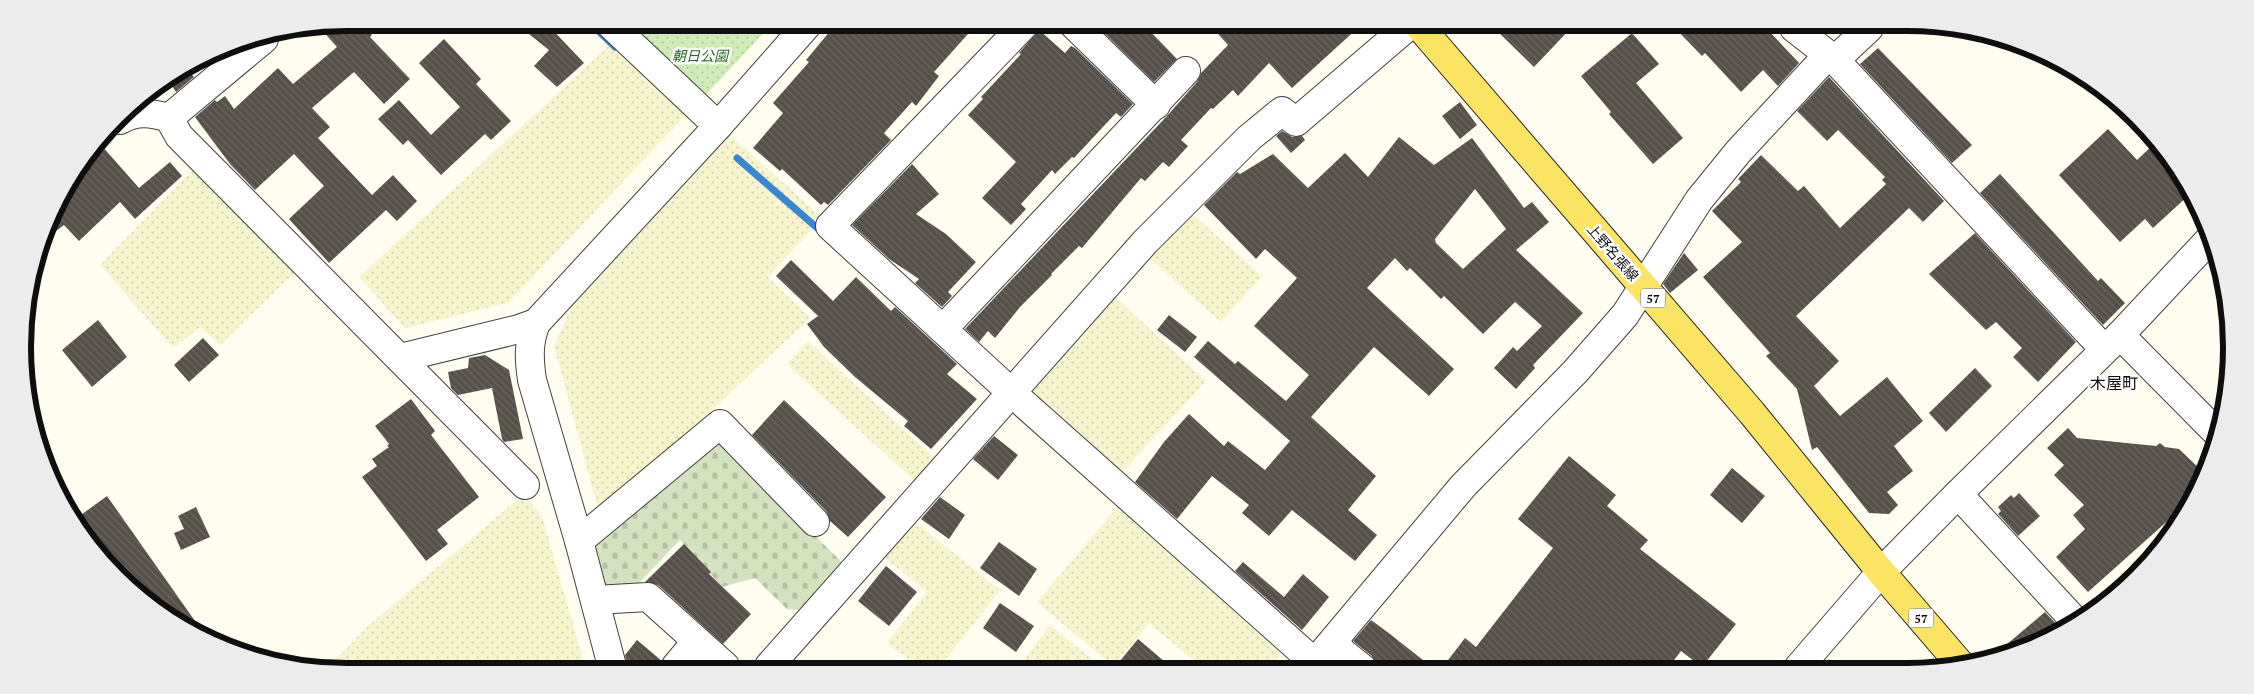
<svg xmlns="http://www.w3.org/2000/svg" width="2254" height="694" viewBox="0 0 2254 694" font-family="'PT Serif','Noto Sans JP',serif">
  <defs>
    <pattern id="farmland-dots" width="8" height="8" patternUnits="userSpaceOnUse" patternTransform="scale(1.25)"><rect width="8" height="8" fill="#f6f5ce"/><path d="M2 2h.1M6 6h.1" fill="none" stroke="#d2d1b0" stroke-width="1.8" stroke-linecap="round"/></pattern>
    <pattern id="cemetery-stones" width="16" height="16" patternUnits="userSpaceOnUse" patternTransform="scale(1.25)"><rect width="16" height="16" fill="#d4e2bf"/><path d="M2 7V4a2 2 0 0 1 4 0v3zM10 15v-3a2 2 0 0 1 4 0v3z" fill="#b5c1a3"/></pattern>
    <pattern id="park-dots" width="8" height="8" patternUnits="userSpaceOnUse" patternTransform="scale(1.25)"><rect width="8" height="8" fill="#ceebb8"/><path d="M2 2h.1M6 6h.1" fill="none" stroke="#b0c89d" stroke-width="1.8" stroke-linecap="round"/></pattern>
    <pattern id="building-back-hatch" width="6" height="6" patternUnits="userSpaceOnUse" patternTransform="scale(1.25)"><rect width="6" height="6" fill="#57504a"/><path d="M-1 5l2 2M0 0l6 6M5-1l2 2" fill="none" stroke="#6a6560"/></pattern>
  </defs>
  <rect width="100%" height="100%" fill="#fffdef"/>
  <g fill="url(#farmland-dots)">
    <path d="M 612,43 L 686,115 L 508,303 L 405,328 L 359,277 Z"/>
    <path d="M 730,135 L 822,218 L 768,277 L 810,318 L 600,516 L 554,346 L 573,304 Z"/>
    <path d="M 198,165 L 298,269 L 220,345 L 200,327 L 173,348 L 100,265 Z"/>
    <path d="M 1189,211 L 1262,276 L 1221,322 L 1148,257 Z"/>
    <path d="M 1114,296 L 1206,381 L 1115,480 L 1024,395 Z"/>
    <path d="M 808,341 L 940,463 L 920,486 L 787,364 Z"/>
    <path d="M 524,497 L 541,513 L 585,666 L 331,665 L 368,626 L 517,500 Z"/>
    <path d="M 1119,505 L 1287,646 L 1269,667 L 1201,667 L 1149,623 L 1113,666 L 1037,602 Z"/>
    <path d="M 910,518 L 1000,590 L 940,667 L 919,667 L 887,643 L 927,592 L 880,554 Z"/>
    <path d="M 1050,625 L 1102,667 L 1019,667 Z"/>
  </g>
  <path fill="url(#cemetery-stones)" d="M 718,441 L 849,569 L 807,611 L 787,609 L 755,578 L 722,587 L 680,540 L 638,584 L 596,589 L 587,544 Z"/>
  <path fill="url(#park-dots)" d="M 623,24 L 772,24 L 701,100 Z"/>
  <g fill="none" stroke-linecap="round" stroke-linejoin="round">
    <g stroke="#3887d0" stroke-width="7">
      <path d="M 590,23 L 615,47"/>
      <path d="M 737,158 L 823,233"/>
    </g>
  </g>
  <g fill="url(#building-back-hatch)" fill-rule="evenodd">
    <path d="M 347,22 L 360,23 L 372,35 L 370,37 L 410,79 L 384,104 L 354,72 L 312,108 L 330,127 L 318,138 L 372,195 L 393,175 L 417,201 L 397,221 L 386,210 L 329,263 L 289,219 L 324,186 L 294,154 L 255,190 L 230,164 L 195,117 L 215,100 L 217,102 L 225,96 L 234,109 L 278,68 L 293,84 L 337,47 L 320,28 Z"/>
    <path d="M 515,23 L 546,23 L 584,63 L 557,87 L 534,66 L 549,50 Z"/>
    <path d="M 836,24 L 976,25 L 934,72 L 939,76 L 916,106 L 912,102 L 884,133 L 891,140 L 828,205 L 824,202 L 821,205 L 782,169 L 780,171 L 753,148 L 783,113 L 773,103 L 809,62 L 806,60 Z"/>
    <path d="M 1097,26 L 1145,26 L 1177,59 L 1154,82 Z"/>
    <path d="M 1211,26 L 1360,26 L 1292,88 L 1269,63 L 1238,96 L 1233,90 L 1213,109 L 1211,108 L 1181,140 L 1188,146 L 1169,167 L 1163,162 L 1145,181 L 1141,178 L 1082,248 L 1079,246 L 1051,274 L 1052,275 L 1020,307 L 995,338 L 988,331 L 979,342 L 965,329 L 1167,116 L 1197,82 L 1201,73 L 1228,45 Z"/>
    <path d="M 1493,27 L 1572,27 L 1534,67 Z"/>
    <path d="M 1675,28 L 1766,28 L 1799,63 L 1778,86 L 1763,70 L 1741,92 L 1705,53 L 1702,56 Z"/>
    <path d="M 1039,30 L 1065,53 L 1071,46 L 1075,48 L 1133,104 L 1121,117 L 1116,113 L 1074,158 L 1072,157 L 1055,174 L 1052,170 L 1021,204 L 1026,209 L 1011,225 L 982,198 L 1016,162 L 968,115 L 983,99 L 981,97 L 1021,54 L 1019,53 Z"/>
    <path d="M 1632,33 L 1659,64 L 1636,83 L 1683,138 L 1653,164 L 1609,114 L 1611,112 L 1581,76 Z"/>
    <path d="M 444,39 L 481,79 L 476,84 L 511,121 L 491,140 L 485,134 L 441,175 L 408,140 L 403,145 L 378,119 L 399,100 L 431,135 L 460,107 L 419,63 Z"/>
    <path d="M 1878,48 L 1972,145 L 1952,163 L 1860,64 Z"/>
    <path d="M 187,70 L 194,77 L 176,92 L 169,81 Z"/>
    <path d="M 1829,77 L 1944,201 L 1923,222 L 1909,208 L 1796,316 L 1839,361 L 1814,386 L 1840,416 L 1887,377 L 1923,421 L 1894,446 L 1913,471 L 1887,492 L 1898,505 L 1889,514 L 1869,513 L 1817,447 L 1812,450 L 1797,389 L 1766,356 L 1770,353 L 1703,277 L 1742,242 L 1712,211 L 1741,182 L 1738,179 L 1761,155 L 1798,191 L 1804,186 L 1840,228 L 1886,184 L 1882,180 L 1885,177 L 1838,130 L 1827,141 L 1797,111 Z"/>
    <path d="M 1460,102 L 1477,125 L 1460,139 L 1442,116 Z"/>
    <path d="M 2108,129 L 2137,160 L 2154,144 L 2177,167 L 2189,195 L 2153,228 L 2145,219 L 2120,242 L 2059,175 Z"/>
    <path d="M 1282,131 L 1292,137 L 1302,136 L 1305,140 L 1291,153 L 1276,136 Z"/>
    <path d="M 1399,137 L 1434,165 L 1472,138 L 1524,208 L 1532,202 L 1549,222 L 1516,250 L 1583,313 L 1533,365 L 1535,368 L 1516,389 L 1494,368 L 1513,347 L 1517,351 L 1542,326 L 1515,302 L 1483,334 L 1444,296 L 1441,299 L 1410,268 L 1407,271 L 1395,258 L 1367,288 L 1454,369 L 1429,396 L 1374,347 L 1311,417 L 1376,476 L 1348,510 L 1377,535 L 1355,561 L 1292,510 L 1269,536 L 1242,513 L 1249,505 L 1212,476 L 1177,519 L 1135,482 L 1164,442 L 1189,414 L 1224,446 L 1228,441 L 1265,470 L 1290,441 L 1194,357 L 1208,341 L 1235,364 L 1238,361 L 1286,401 L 1309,375 L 1254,326 L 1297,278 L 1265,249 L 1256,259 L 1204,205 L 1237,172 L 1240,174 L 1273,154 L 1308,188 L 1345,153 L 1368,177 ZM 1475,189 L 1506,229 L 1463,269 L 1436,243 L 1435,239 Z"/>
    <path d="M 102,146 L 139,188 L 170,162 L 182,176 L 135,219 L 120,202 L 79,241 L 64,225 L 45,239 L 56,203 L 94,153 Z"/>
    <path d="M 912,164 L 939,194 L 916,214 L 946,234 L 976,262 L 948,292 L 952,296 L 942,307 L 915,283 L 919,279 L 889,259 L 852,225 Z"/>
    <path d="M 2000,174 L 2098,281 L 2101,278 L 2125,303 L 2103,325 L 1980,193 Z"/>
    <path d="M 1975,233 L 2076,342 L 2038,382 L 2013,357 L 2022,348 L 1996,322 L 1986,330 L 1929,274 Z"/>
    <path d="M 1684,253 L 1698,270 L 1670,293 L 1663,284 Z"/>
    <path d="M 791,260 L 833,301 L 856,277 L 891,311 L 895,307 L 957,364 L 947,374 L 977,399 L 931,449 L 904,426 L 908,421 L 855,377 L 824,347 L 807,324 L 818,316 L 776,276 Z"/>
    <path d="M 1169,315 L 1197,337 L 1185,352 L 1157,330 Z"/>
    <path d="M 98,320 L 127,357 L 92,387 L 62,350 Z"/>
    <path d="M 203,338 L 219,355 L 189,382 L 174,365 Z"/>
    <path d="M 485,355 L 509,370 L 523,439 L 504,442 L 502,439 L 492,388 L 458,395 L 451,388 L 448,372 L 468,368 L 469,358 Z"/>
    <path d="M 1975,368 L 1992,386 L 1946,432 L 1929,413 Z"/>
    <path d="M 411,399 L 435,431 L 431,435 L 479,497 L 437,530 L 448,544 L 426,561 L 362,477 L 377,466 L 372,459 L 389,447 L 387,446 L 389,444 L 375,426 Z"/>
    <path d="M 784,400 L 886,497 L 848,537 L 830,521 L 826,511 L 752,435 Z"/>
    <path d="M 2068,428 L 2077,438 L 2156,446 L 2160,443 L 2165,447 L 2179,449 L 2202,471 L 2188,509 L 2177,522 L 2172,517 L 2088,592 L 2056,557 L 2085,529 L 2073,515 L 2084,505 L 2054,475 L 2064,465 L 2047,448 Z"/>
    <path d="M 994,436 L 1018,455 L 998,480 L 973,459 Z"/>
    <path d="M 1569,456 L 1616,495 L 1607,506 L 1648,540 L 1640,549 L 1736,624 L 1702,667 L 1681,651 L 1668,668 L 1442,668 L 1465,638 L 1476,647 L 1553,548 L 1518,519 Z"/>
    <path d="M 1732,468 L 1765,496 L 1742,523 L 1710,495 Z"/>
    <path d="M 2019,493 L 2040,516 L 2018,536 L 1998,514 L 2001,511 L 1998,507 L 2011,495 L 2014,498 Z"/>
    <path d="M 107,496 L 202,631 L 166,617 L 77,528 L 74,520 Z"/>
    <path d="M 940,497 L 965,515 L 949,539 L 921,519 Z"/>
    <path d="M 196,507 L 210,537 L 181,550 L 174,533 L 184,529 L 178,516 Z"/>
    <path d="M 999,542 L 1037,569 L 1019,596 L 980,568 Z"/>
    <path d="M 684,544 L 711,572 L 709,574 L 751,614 L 723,644 L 658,585 L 645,582 Z"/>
    <path d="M 1243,562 L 1284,597 L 1303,574 L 1329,597 L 1302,630 L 1235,571 Z"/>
    <path d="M 886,566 L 917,592 L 889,626 L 858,601 Z"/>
    <path d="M 1000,603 L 1034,626 L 1016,652 L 983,628 Z"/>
    <path d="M 2045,612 L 2062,630 L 2050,638 L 1993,656 Z"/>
    <path d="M 1371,620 L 1390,634 L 1433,668 L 1377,668 L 1372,656 L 1353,641 Z"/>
    <path d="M 1138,639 L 1171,667 L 1115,667 Z"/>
    <path d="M 637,640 L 662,661 L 661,666 L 627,666 L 625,655 Z"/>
  </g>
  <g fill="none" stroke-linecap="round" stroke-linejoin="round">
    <defs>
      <g id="minor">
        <path d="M 610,24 L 718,126"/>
        <path d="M 1024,25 L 830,226 L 1012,393 L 1315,663"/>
        <path d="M 1074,25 L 1156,105"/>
        <path d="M 1794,28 L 1835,60 L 2104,349"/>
        <path d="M 1835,60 L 1869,28"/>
        <path d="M 169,118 L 264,39"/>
        <path d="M 120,120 C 137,110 152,113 169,118 L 179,136 L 525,485"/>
        <path d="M 943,329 L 1186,71"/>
        <path d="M 2120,335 L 2217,433"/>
        <path d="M 400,358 L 519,329 L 536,323"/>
        <path d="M 1958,494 L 2075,621"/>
        <path d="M 579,541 L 720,424 L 815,522"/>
        <path d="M 595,600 L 648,597 L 725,666"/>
        <path d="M 1334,640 L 1342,652 L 1362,668"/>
        <path d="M 612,666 L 579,541 L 532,380 C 529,359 528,343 536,323 L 718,126 L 808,24"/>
        <path d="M 676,666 L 697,641"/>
        <path d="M 769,666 L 1145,242 L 1249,138 L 1282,111 L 1296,122 L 1407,27"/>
        <path d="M 1311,667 L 1463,486 L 1575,372 L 1625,315 L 1699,200 L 1738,152 L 1828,55"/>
        <path d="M 1798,668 L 1881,572 L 1958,494 L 2120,335 L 2208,241"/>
      </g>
      <path id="major" d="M 1420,27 L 1752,413 L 1881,572 L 1961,665"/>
    </defs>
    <use href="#minor" stroke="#414141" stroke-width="30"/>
    <use href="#major" stroke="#1f1f1f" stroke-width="30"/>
    <use href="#minor" stroke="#fff" stroke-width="28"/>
    <use href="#major" stroke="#fbe363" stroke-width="28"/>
  </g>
  <g text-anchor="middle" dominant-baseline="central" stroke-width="5" stroke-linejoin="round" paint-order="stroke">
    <g fill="#fff" stroke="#565656" stroke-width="1">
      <rect x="1640.5" y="288.5" width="25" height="19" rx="4"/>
      <rect x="1908.5" y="608.5" width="25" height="19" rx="4"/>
    </g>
    <g font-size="12" font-weight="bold" fill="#0e0e0e">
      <text x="1653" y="298">57</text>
      <text x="1921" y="618">57</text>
    </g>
    <g font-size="14" font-style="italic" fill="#26681c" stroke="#fff">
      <text x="700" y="55">朝日公園</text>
    </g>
    <g font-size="14" fill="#0e0e0e" stroke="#fff">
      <text transform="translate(1613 252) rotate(49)">上野名張線</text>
    </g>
    <g font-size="16" fill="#0e0e0e" stroke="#fff">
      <text x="2114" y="383">木屋町</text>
    </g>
  </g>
  <path d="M0 0H2254V694H0ZM347 31H1907A316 316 0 0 1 2223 347V347A316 316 0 0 1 1907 663H347A316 316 0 0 1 31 347V347A316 316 0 0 1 347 31Z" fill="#ececec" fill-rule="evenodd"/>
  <path fill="none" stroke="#0e0e0e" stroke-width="6" d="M347 31H1907A316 316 0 0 1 2223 347V347A316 316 0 0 1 1907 663H347A316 316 0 0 1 31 347V347A316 316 0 0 1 347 31Z"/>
</svg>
